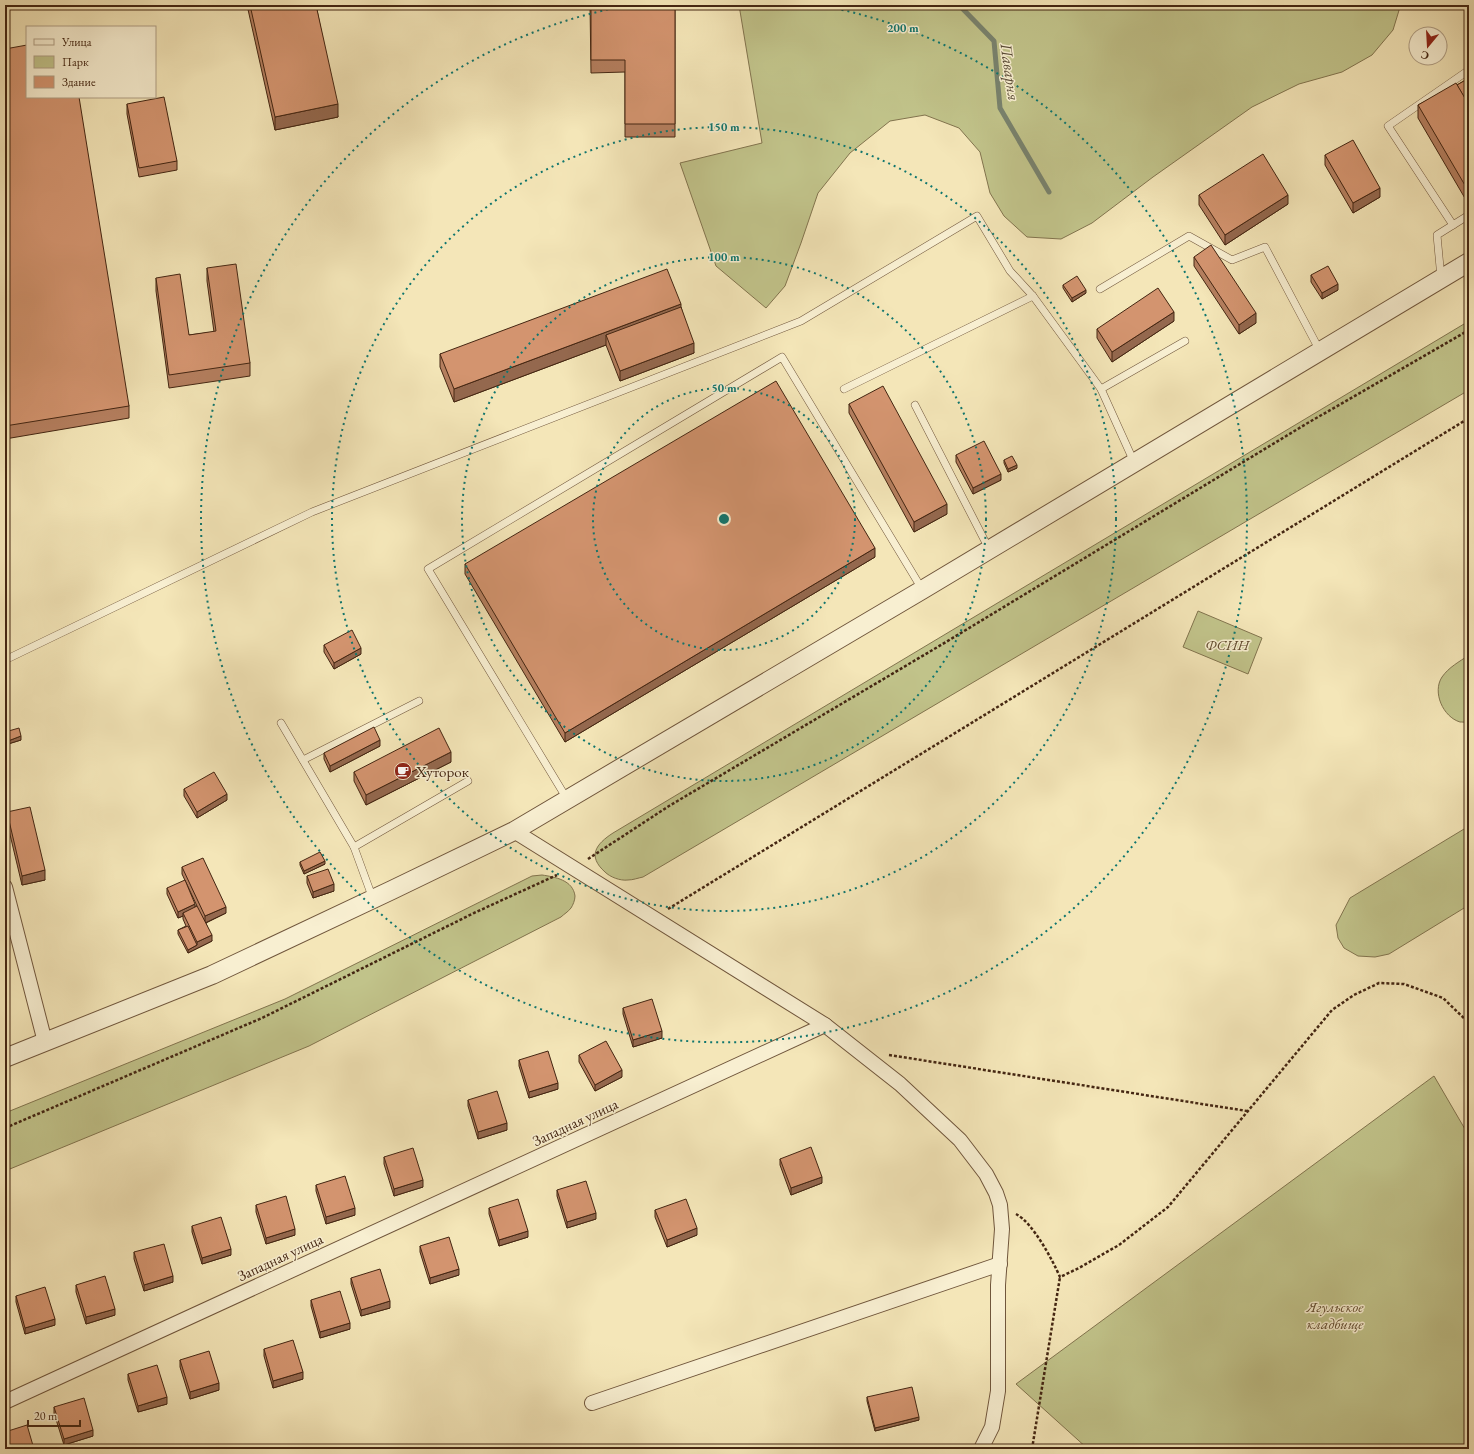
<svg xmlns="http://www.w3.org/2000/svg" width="1474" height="1454" viewBox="0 0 1474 1454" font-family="'EB Garamond',serif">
  <rect width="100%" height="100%" fill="#f4e6b8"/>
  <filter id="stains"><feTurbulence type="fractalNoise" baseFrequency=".005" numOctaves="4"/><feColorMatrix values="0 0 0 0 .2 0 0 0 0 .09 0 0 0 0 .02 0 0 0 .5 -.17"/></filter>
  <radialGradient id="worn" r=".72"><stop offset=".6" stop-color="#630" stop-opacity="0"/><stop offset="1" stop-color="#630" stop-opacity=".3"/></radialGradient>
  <g fill="#c1c38a" stroke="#82744e">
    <path d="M 739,5 L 1400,5 L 1400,7 L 1393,30 L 1372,55 L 1342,72 L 1299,84 L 1252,107 L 1153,177 L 1092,223 L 1061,239 L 1027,237 L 1004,216 L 990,193 L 980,152 L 959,128 L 925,115 L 890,121 L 850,153 L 818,193 L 801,243 L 785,286 L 766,308 L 716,266 L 680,163 L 762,143 Z"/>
    <path d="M 1469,321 L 1469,390 L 643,877 C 638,878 633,880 628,880 C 620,881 610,877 605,872 C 587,856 596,844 613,833 Z"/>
    <path d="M 1198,611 L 1262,638 L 1248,674 L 1183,647 Z"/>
    <path d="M 1469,655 L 1469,723 C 1466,722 1462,722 1460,722 C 1443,717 1432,692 1442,677 C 1449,667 1459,662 1469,655 Z"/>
    <path d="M 1469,826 L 1469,905 L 1389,954 L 1375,957 L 1358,956 L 1344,948 L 1338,938 L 1336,925 L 1350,898 Z"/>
    <path d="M 542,875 C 555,877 573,880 575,896 C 575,900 573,905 571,908 C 568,912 564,914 561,917 L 309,1046 L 5,1171 L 5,1113 L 285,999 L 532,876 Z"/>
    <path d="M 1434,1076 L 1469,1136 L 1469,1449 L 1088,1449 L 1016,1384 Z"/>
  </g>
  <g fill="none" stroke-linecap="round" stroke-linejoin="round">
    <path stroke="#79826d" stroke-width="5" d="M 959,5 L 994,41 L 1000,108 L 1049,192"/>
    <defs>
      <g id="service">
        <path d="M 1469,70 L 1388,126 L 1453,225 L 1469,215"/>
        <path d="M 1441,278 L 1437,235 L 1453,225"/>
        <path d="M 1100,289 L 1189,236 L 1232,260 L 1265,247 L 1320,351"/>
        <path d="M 844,389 L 1033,296"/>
        <path d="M 1101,389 L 1185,341"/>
        <path d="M 915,405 L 989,549"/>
        <path d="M 5,660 L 312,512 L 801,321 L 977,216 L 1010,271 L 1033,296 L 1101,389 L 1134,462"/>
        <path d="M 281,723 L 354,847"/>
        <path d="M 303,760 L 419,701"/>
        <path d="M 567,799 L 428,569 L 782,357 L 922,589"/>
        <path d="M 373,899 L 354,847 L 468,781"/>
      </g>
      <g id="minor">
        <path d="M 5,887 L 45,1042"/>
        <path d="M 825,1025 L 900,1084 L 960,1140 L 986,1174 L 996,1193 L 1000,1205 L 1002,1229 L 998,1285 L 998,1391 L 992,1427 L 981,1449"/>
        <path d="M 5,1402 L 825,1025 L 514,831"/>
        <path d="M 592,1403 L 1000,1264"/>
      </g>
      <path id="tertiary" d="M 5,1058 L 212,975 L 392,890 L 514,831 L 922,590 L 1469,262"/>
    </defs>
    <use href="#service" stroke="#70563c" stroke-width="8"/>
    <use href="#minor" stroke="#70563c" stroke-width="16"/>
    <use href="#tertiary" stroke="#70563c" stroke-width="20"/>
    <g stroke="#442612" stroke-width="2.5" stroke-dasharray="3 2" stroke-linecap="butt">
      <path d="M 588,859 L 669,806 L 946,642 L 1306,424 L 1469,330"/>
      <path d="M 668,909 L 1469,418"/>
      <path d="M 889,1055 L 1247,1111"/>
      <path d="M 5,1128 L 262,1018 L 474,913 L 557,875"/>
      <path d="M 1016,1214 C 1033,1223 1052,1259 1060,1277 L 1079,1268 L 1119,1245 L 1168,1207 L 1332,1010 L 1354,995 L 1379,983 L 1404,984 L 1443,998 L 1469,1023"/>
      <path d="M 1032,1449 L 1060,1277"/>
    </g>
    <use href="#service" stroke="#f8efd1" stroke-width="7"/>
    <use href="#minor" stroke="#f8efd1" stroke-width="14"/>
    <use href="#tertiary" stroke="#f8efd1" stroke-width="18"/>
  </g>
  <g fill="#b57f5f" stroke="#442612">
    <path d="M 247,5 L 316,5 L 338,117 L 275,130 Z"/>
    <path d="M 590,5 L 675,5 L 675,137 L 625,137 L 625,72 L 591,73 Z"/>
    <path d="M 5,49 L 129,406 L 129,418 L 5,439 Z"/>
    <path d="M 1469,78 L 1466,200 L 1418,118 L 1418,105 L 1457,85 Z"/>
    <path d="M 127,104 L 177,161 L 177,170 L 139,177 L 127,114 Z"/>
    <path d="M 1325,155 L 1380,197 L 1353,213 L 1325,165 Z"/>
    <path d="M 1199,195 L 1288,204 L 1225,245 L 1199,205 Z"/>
    <path d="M 1194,257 L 1256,323 L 1239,334 L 1194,266 Z"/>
    <path d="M 207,268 L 250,363 L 250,376 L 169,388 L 156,291 L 156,278 L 189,335 L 214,332 L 207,281 Z"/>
    <path d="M 1311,275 L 1338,290 L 1322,299 L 1311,282 Z"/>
    <path d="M 1063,285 L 1086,293 L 1072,302 L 1063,288 Z"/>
    <path d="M 681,307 L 694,353 L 620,381 L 606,345 L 454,402 L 440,367 L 440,354 Z"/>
    <path d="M 1174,321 L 1112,362 L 1097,338 L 1097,329 Z"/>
    <path d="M 849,404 L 947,514 L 914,532 L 849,413 Z"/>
    <path d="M 956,455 L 1001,480 L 973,494 L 956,462 Z"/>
    <path d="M 1004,460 L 1017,468 L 1008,472 L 1004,463 Z"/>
    <path d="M 875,557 L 565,742 L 465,574 L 465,564 Z"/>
    <path d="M 324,645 L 361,654 L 334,669 L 324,652 Z"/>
    <path d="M 5,732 L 21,740 L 8,744 L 5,735 Z"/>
    <path d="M 380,746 L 330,772 L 324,759 L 324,753 Z"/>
    <path d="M 451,762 L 366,805 L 354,781 L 354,772 Z"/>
    <path d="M 184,789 L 227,800 L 197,818 L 184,796 Z"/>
    <path d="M 7,812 L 45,880 L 22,885 L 7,822 Z"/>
    <path d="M 300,862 L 325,864 L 304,874 L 300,865 Z"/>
    <path d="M 182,867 L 226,913 L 206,923 L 212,941 L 188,953 L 178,934 L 178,930 L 186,926 L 183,919 L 183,916 L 178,918 L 167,894 L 167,888 L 195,906 L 197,906 L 182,874 Z"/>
    <path d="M 307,876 L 334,891 L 313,898 L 307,883 Z"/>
    <path d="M 623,1008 L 662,1038 L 633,1047 L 623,1014 Z"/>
    <path d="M 579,1055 L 622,1077 L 595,1091 L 579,1062 Z"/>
    <path d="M 519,1060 L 558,1089 L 529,1098 L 519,1066 Z"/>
    <path d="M 468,1100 L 507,1130 L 478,1139 L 468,1106 Z"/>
    <path d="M 384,1157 L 423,1187 L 394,1196 L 384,1164 Z"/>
    <path d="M 780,1159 L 822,1183 L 791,1195 L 780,1165 Z"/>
    <path d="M 316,1185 L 355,1215 L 326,1224 L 316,1191 Z"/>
    <path d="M 557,1190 L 596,1219 L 567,1228 L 557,1196 Z"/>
    <path d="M 256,1205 L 295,1235 L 266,1244 L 256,1212 Z"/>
    <path d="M 489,1208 L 528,1237 L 499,1246 L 489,1214 Z"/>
    <path d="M 655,1210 L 697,1235 L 667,1247 L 655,1217 Z"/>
    <path d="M 192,1226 L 231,1255 L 202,1264 L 192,1232 Z"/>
    <path d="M 420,1246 L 459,1275 L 430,1284 L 420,1252 Z"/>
    <path d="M 134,1252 L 173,1282 L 144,1291 L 134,1259 Z"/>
    <path d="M 351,1278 L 390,1308 L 361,1316 L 351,1284 Z"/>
    <path d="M 76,1285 L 115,1315 L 86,1324 L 76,1292 Z"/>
    <path d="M 16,1296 L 55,1325 L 25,1334 L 16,1302 Z"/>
    <path d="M 311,1300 L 350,1329 L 320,1338 L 311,1306 Z"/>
    <path d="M 264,1349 L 303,1379 L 273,1388 L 264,1356 Z"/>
    <path d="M 180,1360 L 219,1390 L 190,1399 L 180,1367 Z"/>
    <path d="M 128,1374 L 167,1404 L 138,1412 L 128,1380 Z"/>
    <path d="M 867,1397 L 919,1420 L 875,1431 L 867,1401 Z"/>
    <path d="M 54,1407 L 93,1436 L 64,1445 L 54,1413 Z"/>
  </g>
  <g fill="#94684e" stroke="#442612">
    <path d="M 338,104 L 338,117 L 275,130 L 275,117 Z"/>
    <path d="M 1469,185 L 1469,198 L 1466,200 L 1466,187 Z"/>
    <path d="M 1380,188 L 1380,197 L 1353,213 L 1353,203 Z"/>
    <path d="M 1288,195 L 1288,204 L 1225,245 L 1225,235 Z"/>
    <path d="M 1338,284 L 1338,290 L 1322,299 L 1322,293 Z"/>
    <path d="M 1086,290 L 1086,293 L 1072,302 L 1072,298 Z"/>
    <path d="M 681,304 L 681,316 L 606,335 L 606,345 L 454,402 L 454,389 Z"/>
    <path d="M 1174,312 L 1174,321 L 1112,362 L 1112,352 Z"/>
    <path d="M 1256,313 L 1256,323 L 1239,334 L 1239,325 Z"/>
    <path d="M 694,343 L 694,353 L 620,381 L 620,371 Z"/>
    <path d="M 1017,465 L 1017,468 L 1008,472 L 1008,469 Z"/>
    <path d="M 1001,474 L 1001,480 L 973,494 L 973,488 Z"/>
    <path d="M 947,504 L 947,514 L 914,532 L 914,522 Z"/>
    <path d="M 875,548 L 875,557 L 565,742 L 565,733 Z"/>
    <path d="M 361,648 L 361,654 L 334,669 L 334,663 Z"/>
    <path d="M 21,736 L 21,740 L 8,744 L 8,741 Z"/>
    <path d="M 380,740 L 380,746 L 330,772 L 330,766 Z"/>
    <path d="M 451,752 L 451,762 L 366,805 L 366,795 Z"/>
    <path d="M 227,794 L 227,800 L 197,818 L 197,812 Z"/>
    <path d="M 325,861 L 325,864 L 304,874 L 304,871 Z"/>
    <path d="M 45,870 L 45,880 L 22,885 L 22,876 Z"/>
    <path d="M 334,884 L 334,891 L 313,898 L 313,892 Z"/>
    <path d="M 195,904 L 195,911 L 183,913 L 183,916 L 178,918 L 178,912 Z"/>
    <path d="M 226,907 L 226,913 L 205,923 L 205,916 Z"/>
    <path d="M 212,935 L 212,941 L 188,953 L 188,950 L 197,945 L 197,942 Z"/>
    <path d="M 662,1031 L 662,1038 L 633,1047 L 633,1040 Z"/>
    <path d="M 622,1070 L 622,1077 L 595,1091 L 595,1085 Z"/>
    <path d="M 558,1083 L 558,1089 L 529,1098 L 529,1092 Z"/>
    <path d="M 507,1123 L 507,1130 L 478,1139 L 478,1132 Z"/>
    <path d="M 822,1177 L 822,1183 L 791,1195 L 791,1188 Z"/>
    <path d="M 423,1180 L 423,1187 L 394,1196 L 394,1189 Z"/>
    <path d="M 355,1208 L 355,1215 L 326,1224 L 326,1217 Z"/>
    <path d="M 596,1213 L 596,1219 L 567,1228 L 567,1222 Z"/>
    <path d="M 697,1228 L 697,1235 L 667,1247 L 667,1240 Z"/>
    <path d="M 295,1229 L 295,1235 L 266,1244 L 266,1238 Z"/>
    <path d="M 528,1231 L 528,1237 L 499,1246 L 499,1240 Z"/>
    <path d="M 231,1249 L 231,1255 L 202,1264 L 202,1258 Z"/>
    <path d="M 459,1269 L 459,1275 L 430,1284 L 430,1278 Z"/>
    <path d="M 173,1276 L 173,1282 L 144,1291 L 144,1285 Z"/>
    <path d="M 390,1301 L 390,1308 L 361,1316 L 361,1310 Z"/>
    <path d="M 115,1309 L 115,1315 L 86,1324 L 86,1317 Z"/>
    <path d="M 55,1319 L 55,1325 L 25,1334 L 25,1328 Z"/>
    <path d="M 350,1323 L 350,1329 L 320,1338 L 320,1332 Z"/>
    <path d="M 303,1372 L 303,1379 L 273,1388 L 273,1381 Z"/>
    <path d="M 219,1383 L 219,1390 L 190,1399 L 190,1392 Z"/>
    <path d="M 167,1397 L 167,1404 L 138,1412 L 138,1406 Z"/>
    <path d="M 919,1417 L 919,1420 L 875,1431 L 875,1428 Z"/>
    <path d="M 93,1430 L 93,1436 L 64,1445 L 64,1439 Z"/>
  </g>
  <g fill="#d3946f" stroke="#442612">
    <path d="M 250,5 L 316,5 L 338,104 L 275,117 Z"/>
    <path d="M 591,5 L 675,5 L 675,124 L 625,124 L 625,60 L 591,60 Z"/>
    <path d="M 27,45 L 27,97 L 79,97 L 129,406 L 5,426 L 5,49 Z"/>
    <path d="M 1469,78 L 1469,105 L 1457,85 Z"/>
    <path d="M 1456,83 L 1469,105 L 1469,185 L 1466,187 L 1418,105 Z"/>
    <path d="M 164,97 L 177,161 L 139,168 L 127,104 Z"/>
    <path d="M 1353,140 L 1380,188 L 1353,203 L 1325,155 Z"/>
    <path d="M 1263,154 L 1288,195 L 1225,235 L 1199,195 Z"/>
    <path d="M 1211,245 L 1256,313 L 1239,325 L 1194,257 Z"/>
    <path d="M 236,264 L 250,363 L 169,375 L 156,278 L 180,274 L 189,335 L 216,331 L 207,268 Z"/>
    <path d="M 1328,266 L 1338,284 L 1322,293 L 1311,275 Z"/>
    <path d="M 667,269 L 681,304 L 454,389 L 440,354 Z"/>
    <path d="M 1077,276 L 1086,290 L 1072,298 L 1063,285 Z"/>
    <path d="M 1158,288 L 1174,312 L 1112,352 L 1097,329 Z"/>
    <path d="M 681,307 L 694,343 L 620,371 L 606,335 Z"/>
    <path d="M 776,381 L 875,548 L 565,733 L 465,564 Z"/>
    <path d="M 883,386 L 947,504 L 914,522 L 849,404 Z"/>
    <path d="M 984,441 L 1001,474 L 973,488 L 956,455 Z"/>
    <path d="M 1012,456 L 1017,465 L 1008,469 L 1004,460 Z"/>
    <path d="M 352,630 L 361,648 L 334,663 L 324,645 Z"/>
    <path d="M 374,727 L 380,740 L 330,766 L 324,753 Z"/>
    <path d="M 19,728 L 21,736 L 8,741 L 5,732 Z"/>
    <path d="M 439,728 L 451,752 L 366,795 L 354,772 Z"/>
    <path d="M 214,772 L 227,794 L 197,812 L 184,789 Z"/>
    <path d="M 30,807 L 45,870 L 22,876 L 7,812 Z"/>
    <path d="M 320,852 L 325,861 L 304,871 L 300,862 Z"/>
    <path d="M 203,858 L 226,907 L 205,916 L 182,867 Z"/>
    <path d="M 328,869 L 334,884 L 313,892 L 307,876 Z"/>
    <path d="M 185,880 L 195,904 L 178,912 L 167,888 Z"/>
    <path d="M 197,906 L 212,935 L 197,942 L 183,913 Z"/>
    <path d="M 188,926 L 197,945 L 188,950 L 178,930 Z"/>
    <path d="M 652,999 L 662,1031 L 633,1040 L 623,1008 Z"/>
    <path d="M 606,1041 L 622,1070 L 595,1085 L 579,1055 Z"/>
    <path d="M 548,1051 L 558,1083 L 529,1092 L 519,1060 Z"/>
    <path d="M 497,1091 L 507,1123 L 478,1132 L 468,1100 Z"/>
    <path d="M 811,1147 L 822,1177 L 791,1188 L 780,1159 Z"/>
    <path d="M 413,1148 L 423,1180 L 394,1189 L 384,1157 Z"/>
    <path d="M 345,1176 L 355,1208 L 326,1217 L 316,1185 Z"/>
    <path d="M 586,1181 L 596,1213 L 567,1222 L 557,1190 Z"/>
    <path d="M 286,1196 L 295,1229 L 266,1238 L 256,1205 Z"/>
    <path d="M 518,1199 L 528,1231 L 499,1240 L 489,1208 Z"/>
    <path d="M 686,1199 L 697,1228 L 667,1240 L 655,1210 Z"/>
    <path d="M 221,1217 L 231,1249 L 202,1258 L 192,1226 Z"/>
    <path d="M 449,1237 L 459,1269 L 430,1278 L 420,1246 Z"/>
    <path d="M 164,1244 L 173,1276 L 144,1285 L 134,1252 Z"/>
    <path d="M 380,1269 L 390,1301 L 361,1310 L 351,1278 Z"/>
    <path d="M 105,1276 L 115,1309 L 86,1317 L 76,1285 Z"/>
    <path d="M 45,1287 L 55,1319 L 25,1328 L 16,1296 Z"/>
    <path d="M 340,1291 L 350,1323 L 320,1332 L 311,1300 Z"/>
    <path d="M 293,1340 L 303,1372 L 273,1381 L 264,1349 Z"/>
    <path d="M 209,1351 L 219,1383 L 190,1392 L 180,1360 Z"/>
    <path d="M 157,1365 L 167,1397 L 138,1406 L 128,1374 Z"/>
    <path d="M 912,1387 L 919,1417 L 875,1428 L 867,1397 Z"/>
    <path d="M 84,1398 L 93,1430 L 64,1439 L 54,1407 Z"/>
    <path d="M 27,1425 L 34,1449 L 5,1449 L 5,1432 Z"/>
  </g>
  <g fill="none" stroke="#0f766e" stroke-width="2" stroke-dasharray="2 4">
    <circle cx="724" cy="519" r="131"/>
    <circle cx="724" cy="519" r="262"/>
    <circle cx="724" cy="519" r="392"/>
    <path d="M824 6A523 523 0 1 1 624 6"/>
  </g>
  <defs>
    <symbol id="cafe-disc" viewBox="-11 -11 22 22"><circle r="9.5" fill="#8f2418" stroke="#f8efd1"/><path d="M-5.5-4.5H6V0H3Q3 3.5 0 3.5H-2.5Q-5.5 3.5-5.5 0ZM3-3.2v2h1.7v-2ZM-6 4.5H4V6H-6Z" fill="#fff"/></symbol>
  </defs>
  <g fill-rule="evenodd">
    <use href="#cafe-disc" x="393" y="761" width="20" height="20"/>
  </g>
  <g text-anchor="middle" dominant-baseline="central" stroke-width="3" stroke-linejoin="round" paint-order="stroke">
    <g font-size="15" font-style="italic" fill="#634d30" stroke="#f8efd1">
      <text x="1227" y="644">ФСИН</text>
      <text x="1335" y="1306">Ягульское<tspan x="1335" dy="17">кладбище</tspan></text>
    </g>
    <g font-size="15" fill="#442612" stroke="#f8efd1" text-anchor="start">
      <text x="416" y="771">Хуторок</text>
    </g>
    <g font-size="15" fill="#442612" stroke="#f8efd1">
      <text transform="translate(575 1122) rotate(-25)">Западная улица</text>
      <text transform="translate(280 1257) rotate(-25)">Западная улица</text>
    </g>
    <g font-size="16" font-style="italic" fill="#5a4c38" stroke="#f8efd1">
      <text transform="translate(1010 72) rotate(82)">Паварня</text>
    </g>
  </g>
  <circle cx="724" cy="519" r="6" fill="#0f766e" stroke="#f8efd1" stroke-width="2"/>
  <g font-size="12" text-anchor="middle" font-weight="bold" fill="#0f766e" stroke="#f8efd1" stroke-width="3" stroke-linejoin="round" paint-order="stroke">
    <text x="903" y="32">200 m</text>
    <text x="724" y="131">150 m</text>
    <text x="724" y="261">100 m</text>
    <text x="724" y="392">50 m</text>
  </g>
  <rect width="1474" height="1454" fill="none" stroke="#f4e6b8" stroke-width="20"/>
  <rect x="6" y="6" width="1462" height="1442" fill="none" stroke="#442612" stroke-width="2"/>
  <rect x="10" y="10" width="1454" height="1434" fill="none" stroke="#442612"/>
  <rect x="26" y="26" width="130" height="72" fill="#f8efd1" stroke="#b09f85"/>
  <rect x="34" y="39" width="20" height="6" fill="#f8efd1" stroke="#b09f85"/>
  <text x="62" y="46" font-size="12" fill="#442612">Улица</text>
  <rect x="34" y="56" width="20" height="12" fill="#c1c38a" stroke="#b09f85"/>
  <text x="62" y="66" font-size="12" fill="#442612">Парк</text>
  <rect x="34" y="76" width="20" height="12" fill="#d3946f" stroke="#b09f85"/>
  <text x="62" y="86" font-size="12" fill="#442612">Здание</text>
  <g transform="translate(1428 46) rotate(198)"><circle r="19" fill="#f8efd1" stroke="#b09f85"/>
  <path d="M0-3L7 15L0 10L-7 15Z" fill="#8f2418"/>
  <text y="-6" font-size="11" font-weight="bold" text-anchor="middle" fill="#442612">С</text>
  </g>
  <path d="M28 1420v6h52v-6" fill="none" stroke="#442612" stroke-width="2"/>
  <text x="34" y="1420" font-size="12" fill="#442612" stroke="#f8efd1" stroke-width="3" paint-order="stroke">20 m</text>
  <rect width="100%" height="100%" filter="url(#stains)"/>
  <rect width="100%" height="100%" fill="url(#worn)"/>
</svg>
